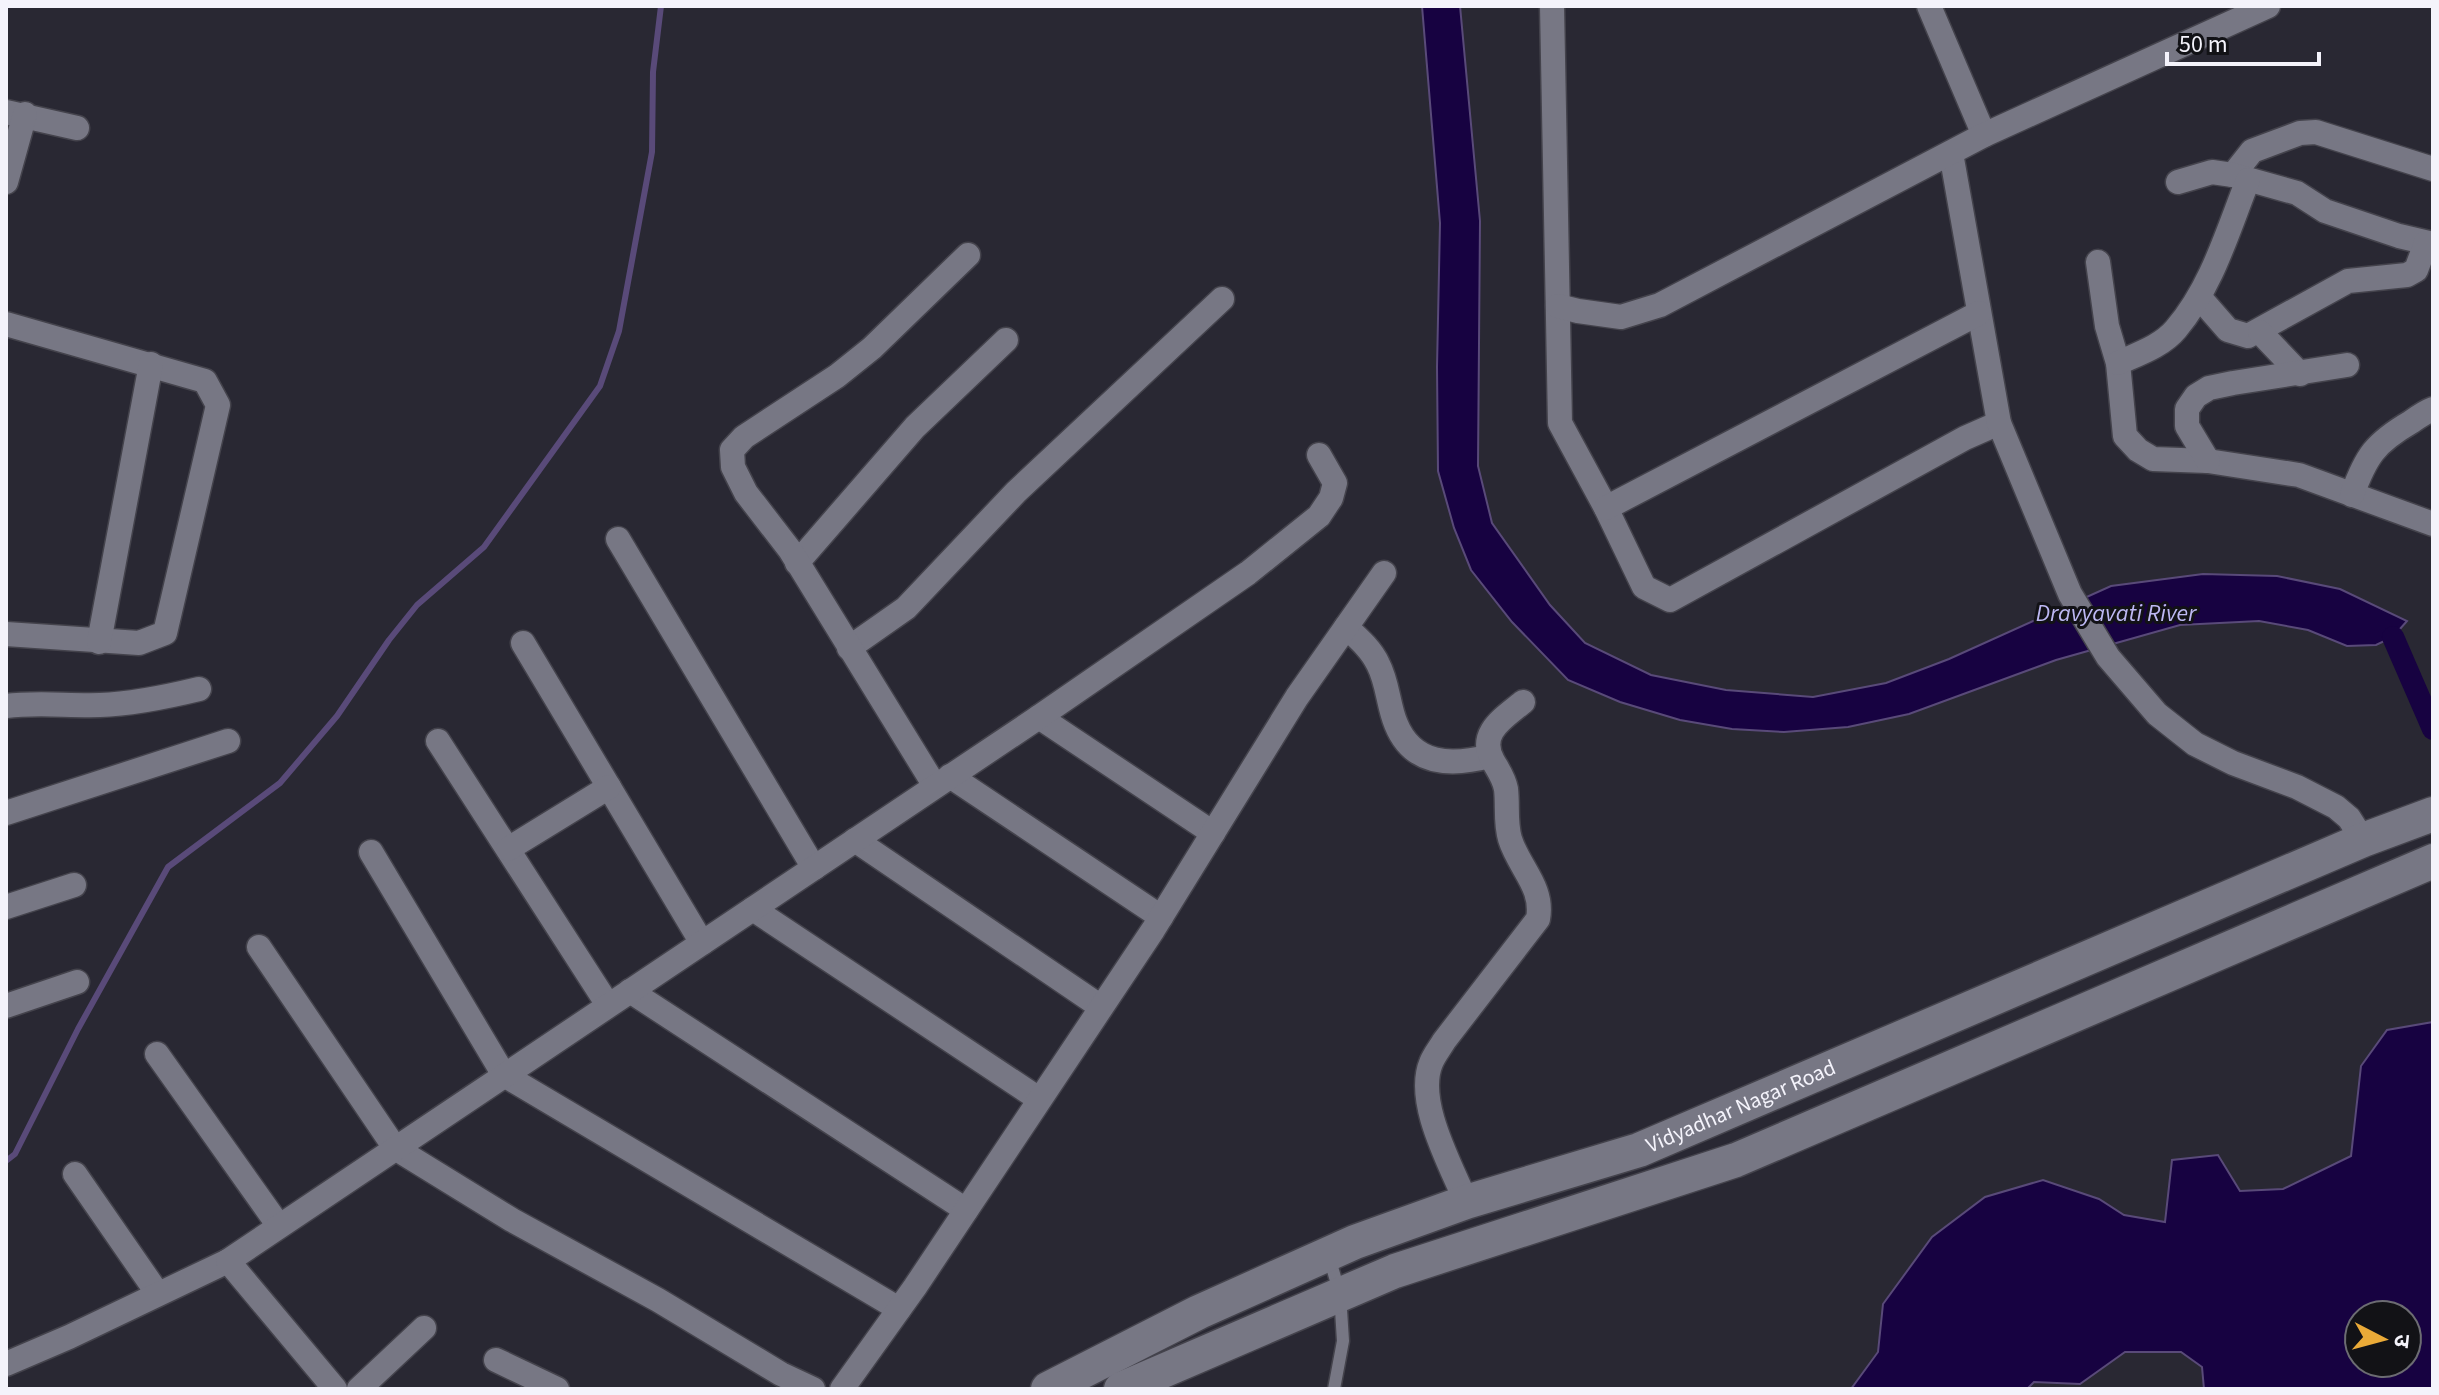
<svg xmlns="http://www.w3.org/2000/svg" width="2439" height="1395" viewBox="0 0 2439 1395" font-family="'Source Sans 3','Noto Sans Devanagari',sans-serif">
  <rect width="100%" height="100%" fill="#292833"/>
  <g fill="#170241" stroke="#594a79" stroke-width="2" fill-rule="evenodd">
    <path d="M 1422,6 L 1460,6 L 1480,221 L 1478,466 L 1492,523 L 1550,605 L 1585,643 L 1651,675 L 1726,690 L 1813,697 L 1886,683 L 1949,659 L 2111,586 L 2203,574 L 2277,576 L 2340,589 L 2407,621 L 2393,637 L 2376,645 L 2347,646 L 2308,630 L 2259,621 L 2180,625 L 2056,660 L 1909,714 L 1848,727 L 1784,732 L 1732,729 L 1680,720 L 1620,702 L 1568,680 L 1512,622 L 1471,570 L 1454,528 L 1438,471 L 1437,367 L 1440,223 Z"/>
    <path d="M 2433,1022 L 2433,1389 L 2204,1389 L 2202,1367 L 2181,1352 L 2125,1352 L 2080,1384 L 2034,1382 L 2027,1389 L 1851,1389 L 1878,1352 L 1883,1304 L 1932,1237 L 1985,1197 L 2043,1180 L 2099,1199 L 2124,1215 L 2165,1222 L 2172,1160 L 2218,1155 L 2240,1191 L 2283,1189 L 2351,1156 L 2361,1066 L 2387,1030 ZM 2359,1315 L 2407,1315 L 2407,1363 L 2359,1363 Z"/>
  </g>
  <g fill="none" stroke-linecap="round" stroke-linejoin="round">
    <path stroke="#594a79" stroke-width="6" d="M 6,1161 L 15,1154 L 78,1029 L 168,867 L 280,783 L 337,716 L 389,640 L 417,605 L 484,547 L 600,386 L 619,331 L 652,152 L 653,72 L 661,6"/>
    <path stroke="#170241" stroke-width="22" d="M 2393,637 L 2433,729"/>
    <defs>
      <path id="service" d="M 1329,1257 L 1340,1294 L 1343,1341 L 1334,1389"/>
      <g id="minor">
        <path d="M 1552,6 L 1560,423 L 1606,508 L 1644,587 L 1670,600 L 1965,438 L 1999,423"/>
        <path d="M 1929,6 L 1984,135"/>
        <path d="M 6,112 L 77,128"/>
        <path d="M 1951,153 L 1999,423 L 2070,594 L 2108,657 L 2157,714 L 2195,744 L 2233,763 L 2297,787 L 2336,807 L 2349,818 L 2363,840"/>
        <path d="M 2233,175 L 2252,151 L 2300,133 L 2316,132 L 2433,169"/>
        <path d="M 6,182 L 25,114"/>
        <path d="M 2178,182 L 2212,172 L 2233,175 L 2297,193 L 2325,211 L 2399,236 L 2433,244"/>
        <path d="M 2098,262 L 2107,326 L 2118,363 L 2125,436 L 2138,450 L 2153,459 L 2208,461 L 2299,475 L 2433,524"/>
        <path d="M 2200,298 L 2228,330 L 2248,336 L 2348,281 L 2407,275 L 2416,270 L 2426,243"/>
        <path d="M 1558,306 L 1578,311 L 1621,317 L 1660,305 L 1984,135 L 2268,6"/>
        <path d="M 6,324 L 205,381 L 218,405 L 165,633 L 139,643 L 6,634"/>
        <path d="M 2260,332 L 2300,374"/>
        <path d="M 2118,363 C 2138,354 2162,346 2176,329 C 2212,287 2228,230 2248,180"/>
        <path d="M 2208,461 L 2187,426 L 2187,409 L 2196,396 L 2209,388 L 2233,383 L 2347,365"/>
        <path d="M 2352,495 C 2366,456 2375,443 2411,422 C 2418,417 2425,412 2433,409"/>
        <path d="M 1606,508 L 1979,313"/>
        <path d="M 618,539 L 814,868"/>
        <path d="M 797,563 L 915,427 L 1006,340"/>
        <path d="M 1346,627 C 1358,638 1371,649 1378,664 C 1388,683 1388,705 1396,724 C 1413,766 1452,766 1490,756"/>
        <path d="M 99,642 L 151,364"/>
        <path d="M 523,643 L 702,943"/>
        <path d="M 849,648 L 906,608 L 1016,492 L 1222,299"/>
        <path d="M 6,706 C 37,702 68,706 100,705 C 133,704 166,697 199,689"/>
        <path d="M 1039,717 L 1213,833"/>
        <path d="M 438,741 L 608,1005"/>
        <path d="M 950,776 L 1161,917"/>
        <path d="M 935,786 L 790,550 L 746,493 L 733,467 L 732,450 L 744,437 L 837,376 L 872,348 L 968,255"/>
        <path d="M 6,813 L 228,741"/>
        <path d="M 855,840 L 1101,1007"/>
        <path d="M 508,849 L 609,787"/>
        <path d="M 371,852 L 504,1075 L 899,1309"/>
        <path d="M 6,907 L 74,885"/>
        <path d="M 753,909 L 1039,1099"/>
        <path d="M 259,947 L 395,1148 L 512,1220 L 658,1300 L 781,1374 L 813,1389"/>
        <path d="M 630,991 L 966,1210"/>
        <path d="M 6,1006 L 77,982"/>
        <path d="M 157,1054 L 279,1226"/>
        <path d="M 75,1174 L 158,1294"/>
        <path d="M 1466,1202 C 1451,1165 1415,1102 1431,1063 C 1434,1055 1440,1048 1444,1041 L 1538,919 C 1544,887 1519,868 1510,839 C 1505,822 1508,806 1506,789 C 1504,778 1498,770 1493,761 C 1477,733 1504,718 1523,702"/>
        <path d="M 496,1360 L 557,1389"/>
        <path d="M 6,1364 L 69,1337 L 228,1261"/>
        <path d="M 335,1389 L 228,1261 L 1039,717 L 1248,573 L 1319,516 L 1331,498 L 1335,483 L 1319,455"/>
        <path d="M 359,1389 L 424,1328"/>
        <path d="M 842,1389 L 915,1287 L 1153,930 L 1297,697 L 1384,573"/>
      </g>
      <g id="secondary">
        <path id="s1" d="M 1048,1389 L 1199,1312 L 1355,1242 L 1466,1202 L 1639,1150 L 2363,840 L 2433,814"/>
        <path d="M 1121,1389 L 1395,1271 L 1736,1160 L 2433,861"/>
      </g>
    </defs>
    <use href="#service" stroke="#44434c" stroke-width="15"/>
    <use href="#minor" stroke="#44434c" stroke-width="27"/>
    <use href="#secondary" stroke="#44434c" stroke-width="37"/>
    <use href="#service" stroke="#777784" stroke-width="12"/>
    <use href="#minor" stroke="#777784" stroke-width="24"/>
    <use href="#secondary" stroke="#777784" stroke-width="34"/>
  </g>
  <g text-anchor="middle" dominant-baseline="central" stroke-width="6" stroke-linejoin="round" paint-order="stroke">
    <g font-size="22" fill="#f4f3fb" stroke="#121216">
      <text stroke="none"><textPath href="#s1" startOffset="750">Vidyadhar Nagar Road</textPath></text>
    </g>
    <g font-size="24" font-style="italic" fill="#bdb8f3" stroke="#121216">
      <text x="2116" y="613">Dravyavati River</text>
    </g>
  </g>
  <rect width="2439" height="1395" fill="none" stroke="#f4f3fb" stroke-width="16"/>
  <g transform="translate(2383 1339) rotate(96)"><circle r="38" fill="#121216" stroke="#6c6c72" stroke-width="2"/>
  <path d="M0-6L14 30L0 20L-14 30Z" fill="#eaaa38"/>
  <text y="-12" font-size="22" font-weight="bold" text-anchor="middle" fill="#f4f3fb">उ</text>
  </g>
  <path d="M2167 52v12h152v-12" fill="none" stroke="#f4f3fb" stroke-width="4"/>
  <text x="2179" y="52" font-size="24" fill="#f4f3fb" stroke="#121216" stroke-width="6" paint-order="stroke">50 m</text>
</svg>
